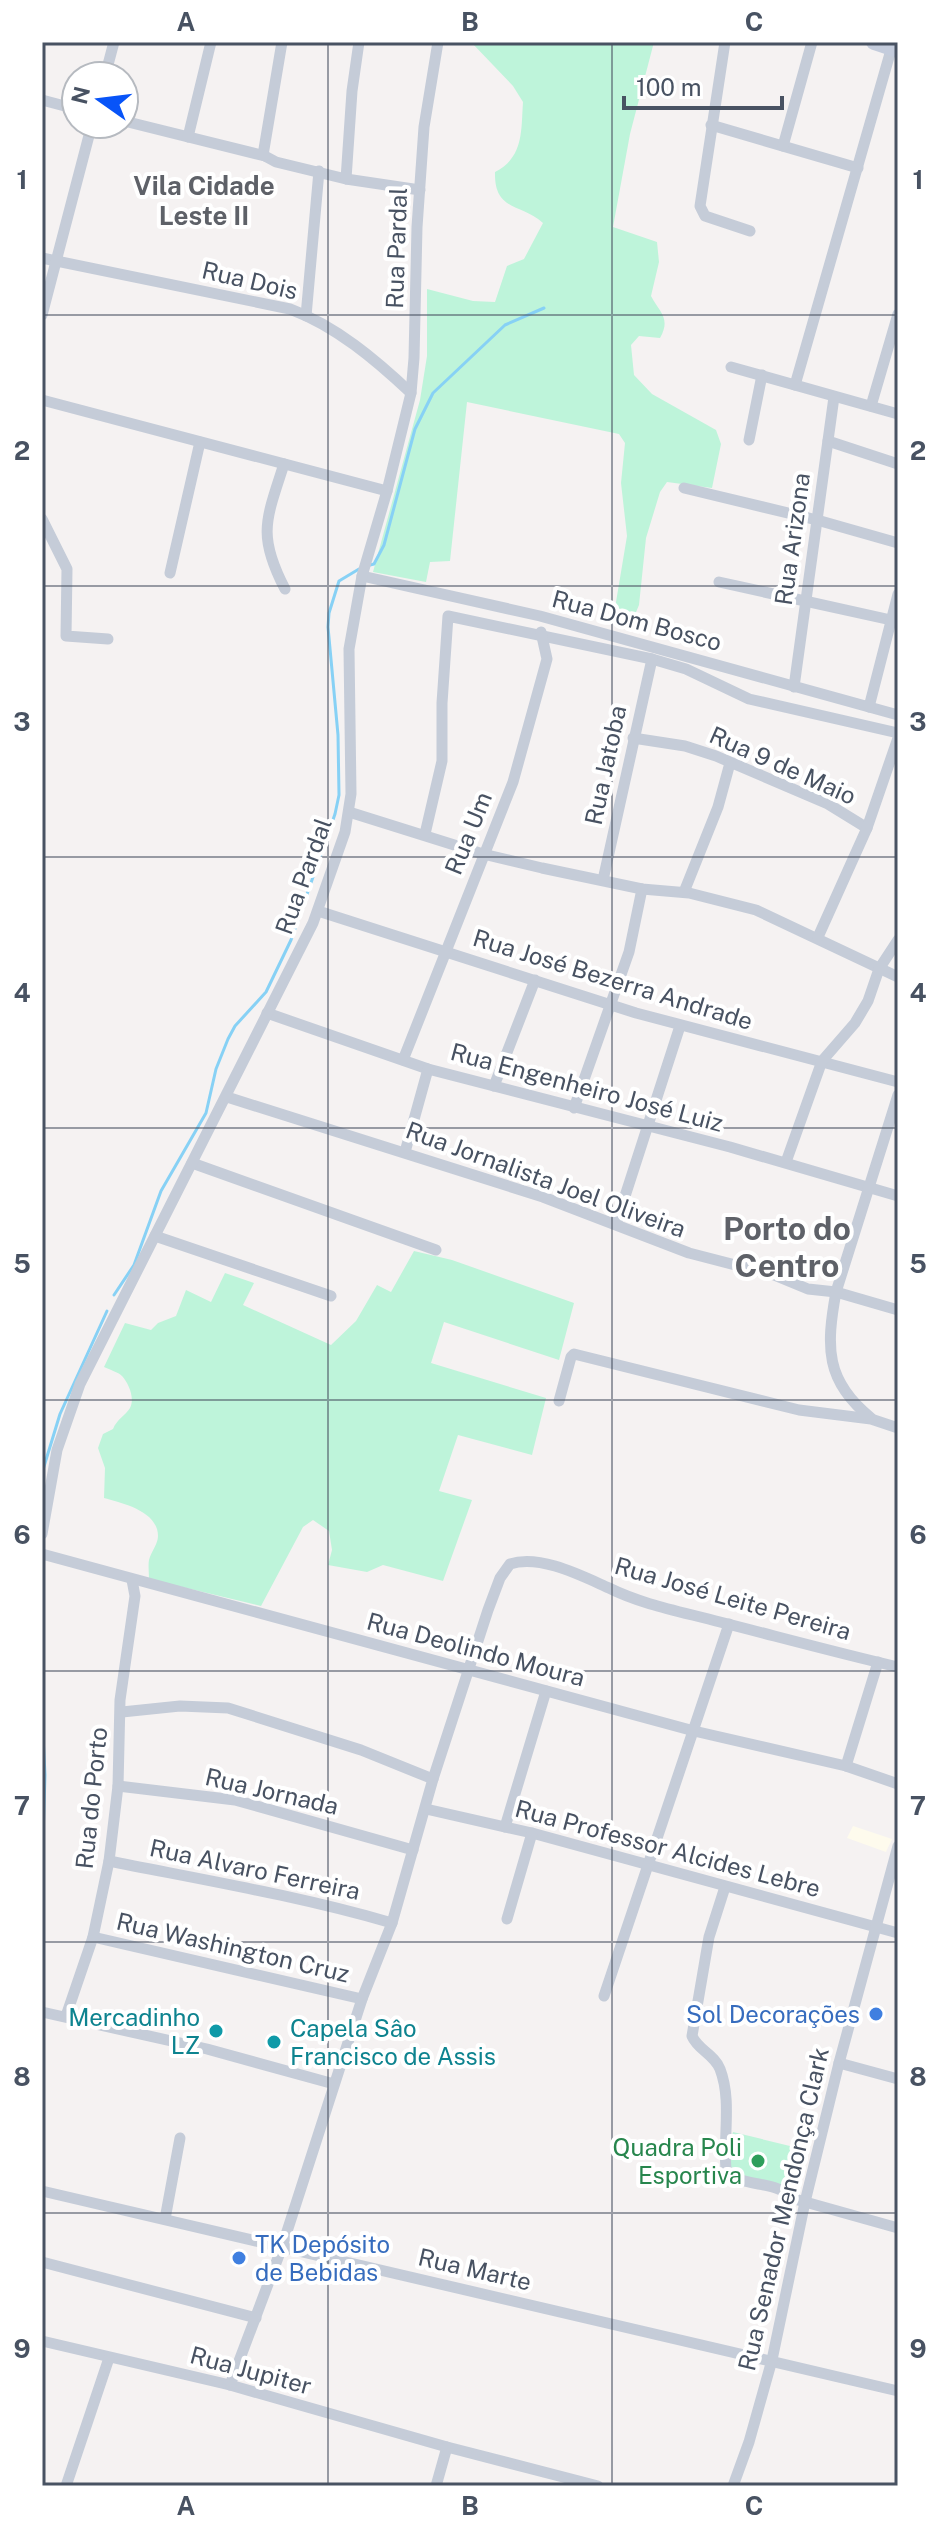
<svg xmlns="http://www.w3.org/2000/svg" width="940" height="2528" viewBox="0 0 940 2528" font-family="'Public Sans',sans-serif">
  <rect width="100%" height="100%" fill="#f5f2f2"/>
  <path fill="#fefbed" d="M 853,1826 L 892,1839 L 886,1852 L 847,1838 Z"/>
  <g fill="#bef4da">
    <path d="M 471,42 L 654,42 L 630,134 L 613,227 L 657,242 L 659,262 L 651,296 C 660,313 671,318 660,338 L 639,336 L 631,345 L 634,375 L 652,394 L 716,430 L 721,444 L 712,488 L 667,482 L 660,492 L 646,538 L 639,605 L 631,624 L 616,621 L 614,614 L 627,536 L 621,483 L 625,443 L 619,434 L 467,402 L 450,561 L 430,562 L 426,582 L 373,572 L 420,400 L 427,356 L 427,289 L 473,301 L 495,302 L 507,266 L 524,259 L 543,223 C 521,203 494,212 495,172 C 524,157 521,131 523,102 L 513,86 Z"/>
    <path d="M 414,1251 L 452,1260 L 574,1303 L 559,1360 L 444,1322 L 431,1363 L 546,1398 L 532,1455 L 458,1435 L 439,1491 L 472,1500 L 443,1581 L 383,1565 L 367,1572 L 328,1565 L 332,1550 L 329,1531 L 313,1520 L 303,1527 L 261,1606 L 149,1579 C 149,1573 148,1565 149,1560 C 151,1552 158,1544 158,1536 C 158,1511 122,1503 104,1498 L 105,1468 L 98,1448 L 103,1434 L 113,1429 C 117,1419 125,1416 130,1408 C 135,1398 129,1384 122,1376 C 118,1372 110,1370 104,1367 L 125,1323 L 151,1330 L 158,1323 L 176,1316 L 186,1290 L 211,1302 L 225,1273 L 254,1283 L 243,1305 L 331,1345 L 356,1321 L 377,1285 L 391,1292 Z"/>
    <path d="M 733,2132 L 794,2147 L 785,2187 L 723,2171 Z"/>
  </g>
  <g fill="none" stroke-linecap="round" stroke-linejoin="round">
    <g stroke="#87d1f5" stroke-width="3">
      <path d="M 370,565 L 374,564 L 384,545 L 415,429 L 433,393 L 505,325 L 544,308"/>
      <path d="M 114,1295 L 134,1265 L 161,1191 L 206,1113 L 216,1069 L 228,1039 L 235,1026 L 266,992 L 291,940 L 335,814 L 339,795 L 338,735 L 328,627 L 329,613 L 339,581 L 359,569"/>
      <path d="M 42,1473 L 60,1414 L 107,1311"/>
      <path d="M 42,1716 L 45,1775 L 42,1869"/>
    </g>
    <g stroke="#c5ccd8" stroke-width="11">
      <path d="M 282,42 L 263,155 L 276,162 L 346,179 L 420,190"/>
      <path d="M 725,42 L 700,206 L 705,216 L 750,231"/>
      <path d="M 105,76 L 114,42"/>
      <path d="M 42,100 L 76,109"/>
      <path d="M 124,121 L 265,156"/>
      <path d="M 711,125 L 858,168"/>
      <path d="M 188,137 L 211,42"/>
      <path d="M 783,146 L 812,42"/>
      <path d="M 346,179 L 352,91 L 359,42"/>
      <path d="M 42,258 L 290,309 C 336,326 376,360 411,393"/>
      <path d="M 42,315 L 92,124"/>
      <path d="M 306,316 L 319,171"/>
      <path d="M 731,367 L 898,414"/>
      <path d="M 795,385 L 893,43"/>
      <path d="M 42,400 L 387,491"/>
      <path d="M 871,406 L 898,314"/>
      <path d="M 749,440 L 762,375"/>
      <path d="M 828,441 L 898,464"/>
      <path d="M 284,464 C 266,520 257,535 285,589"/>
      <path d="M 684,488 L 817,520 L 898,543"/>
      <path d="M 42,519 L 67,569 L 66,636 L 108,639"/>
      <path d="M 170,573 L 200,442"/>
      <path d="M 362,576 L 540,616 L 898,715"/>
      <path d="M 719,582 L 891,620"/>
      <path d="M 794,687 L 834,397"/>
      <path d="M 869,707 L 898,594"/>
      <path d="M 633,738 L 685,746 L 716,756 L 828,804 L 867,828"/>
      <path d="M 349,812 L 483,854 L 542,868 L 642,889 L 689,893 L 756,910 L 898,977"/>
      <path d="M 425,834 L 442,761 L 442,703 L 448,616 L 652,659 L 686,669 L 749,699 L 898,733"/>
      <path d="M 603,880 L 652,659"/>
      <path d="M 684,892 L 718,807 L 730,763"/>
      <path d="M 318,911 L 636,1013 L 898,1082"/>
      <path d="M 818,937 L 867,828 L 898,738"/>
      <path d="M 267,1013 L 428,1069 L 730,1147 L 898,1196"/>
      <path d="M 403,1060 L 513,782 L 547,659 L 541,632"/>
      <path d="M 494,1086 L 535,980"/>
      <path d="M 227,1097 L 543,1197 L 689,1253 L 774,1275 L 808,1289 L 836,1292 L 898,1310"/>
      <path d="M 574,1108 L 629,952 L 642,889"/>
      <path d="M 405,1152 L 428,1069"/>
      <path d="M 786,1162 L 822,1061 L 855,1023 L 868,1001 L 879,969 L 898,940"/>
      <path d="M 192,1163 L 436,1250"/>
      <path d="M 616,1224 L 680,1026"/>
      <path d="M 155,1236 L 331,1296"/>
      <path d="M 559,1401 L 571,1357 L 574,1354 L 799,1410 L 871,1419 L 898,1428"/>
      <path d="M 871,1418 C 825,1381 826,1347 836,1292 L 898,1095"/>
      <path d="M 42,1534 L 57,1450 L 80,1384 L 313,923 L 345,832 L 351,794 L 349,649 L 362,576 L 387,491 L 411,393 L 414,358 L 417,227 L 424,127 L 438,42"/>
      <path d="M 42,1554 L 694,1731 L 846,1766 L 898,1784"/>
      <path d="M 122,1712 L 180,1706 L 228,1708 L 361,1750 L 433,1779"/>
      <path d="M 846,1766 L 878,1662"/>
      <path d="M 118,1786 L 235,1800 L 413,1850"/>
      <path d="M 426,1809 L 532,1833 L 898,1933"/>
      <path d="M 505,1827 L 546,1691"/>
      <path d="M 109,1861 C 204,1880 299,1896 392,1923"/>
      <path d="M 725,1887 L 709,1937 L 692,2036 C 698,2050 714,2054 720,2069 C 732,2100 723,2137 726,2169 C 741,2190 774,2178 791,2198 L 898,2228"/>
      <path d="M 507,1919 L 532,1833"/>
      <path d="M 93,1937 L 362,1999"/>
      <path d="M 604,1996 L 729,1624"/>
      <path d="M 42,2012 L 207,2049 L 334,2084"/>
      <path d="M 66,2016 L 93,1937 L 109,1861 L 118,1786 L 120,1700 L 135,1596 L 132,1580"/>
      <path d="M 839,2063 L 898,2079"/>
      <path d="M 42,2191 L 898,2391"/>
      <path d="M 165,2219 L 180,2138"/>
      <path d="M 42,2262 L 256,2318"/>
      <path d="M 42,2341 L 230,2385 L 447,2447 L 598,2486"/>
      <path d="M 230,2385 L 282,2247 L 362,1999 L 392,1923 L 433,1779 L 488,1610 L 500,1578 L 510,1564 C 540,1554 582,1576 609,1588 C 643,1605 683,1612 720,1622 C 779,1637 838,1653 898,1667"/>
      <path d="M 66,2486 L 109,2358"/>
      <path d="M 436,2486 L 447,2447"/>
      <path d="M 733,2486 L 749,2442 L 772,2360 L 805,2202 L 839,2063 L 898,1846"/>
    </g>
    <path stroke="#c4ccdc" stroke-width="16" d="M 874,42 L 898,50"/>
  </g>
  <path fill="none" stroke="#485262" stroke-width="2" stroke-opacity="0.55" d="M 328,42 L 328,2486M 612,42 L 612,2486M 42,315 L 898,315M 42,586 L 898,586M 42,857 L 898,857M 42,1128 L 898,1128M 42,1400 L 898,1400M 42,1671 L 898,1671M 42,1942 L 898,1942M 42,2213 L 898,2213"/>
  <g fill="#3f7fe0" stroke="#fff" stroke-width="3">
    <circle cx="876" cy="2014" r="8"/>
    <circle cx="239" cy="2258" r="8"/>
  </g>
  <g fill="#0f9aa8" stroke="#fff" stroke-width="3">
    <circle cx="216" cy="2031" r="8"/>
    <circle cx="274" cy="2042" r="8"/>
  </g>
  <circle fill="#2e9e5b" stroke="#fff" stroke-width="3" cx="758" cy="2161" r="8"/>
  <g text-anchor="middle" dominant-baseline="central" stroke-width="8" stroke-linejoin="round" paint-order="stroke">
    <g font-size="24" fill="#485262" stroke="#fff">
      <text transform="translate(396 248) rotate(-88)">Rua Pardal</text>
      <text transform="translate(250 280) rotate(13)">Rua Dois</text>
      <text transform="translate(792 539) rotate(-82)">Rua Arizona</text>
      <text transform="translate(637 620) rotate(15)">Rua Dom Bosco</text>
      <text transform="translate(605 765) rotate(-78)">Rua Jatoba</text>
      <text transform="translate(783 765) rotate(24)">Rua 9 de Maio</text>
      <text transform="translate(468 833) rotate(-68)">Rua Um</text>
      <text transform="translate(303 876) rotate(-70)">Rua Pardal</text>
      <text transform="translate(613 979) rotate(17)">Rua José Bezerra Andrade</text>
      <text transform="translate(587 1087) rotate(15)">Rua Engenheiro José Luiz</text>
      <text transform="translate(546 1179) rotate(20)">Rua Jornalista Joel Oliveira</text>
      <text transform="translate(733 1598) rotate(16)">Rua José Leite Pereira</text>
      <text transform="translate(476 1649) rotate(15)">Rua Deolindo Moura</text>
      <text transform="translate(272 1791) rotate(13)">Rua Jornada</text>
      <text transform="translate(91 1798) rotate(-84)">Rua do Porto</text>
      <text transform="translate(668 1848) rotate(15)">Rua Professor Alcides Lebre</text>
      <text transform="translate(255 1869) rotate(12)">Rua Alvaro Ferreira</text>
      <text transform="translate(233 1947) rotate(13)">Rua Washington Cruz</text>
      <text transform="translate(783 2209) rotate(-77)">Rua Senador Mendonça Clark</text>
      <text transform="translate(475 2269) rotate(13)">Rua Marte</text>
      <text transform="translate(251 2370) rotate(15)">Rua Jupiter</text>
    </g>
    <g font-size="24" fill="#366cbe" stroke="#fff" text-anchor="end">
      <text x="860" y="2014">Sol Decorações</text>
      <text x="255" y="2244" text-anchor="start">TK Depósito<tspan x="255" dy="28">de Bebidas</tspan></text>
    </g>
    <g font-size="24" fill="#0d838f" stroke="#fff" text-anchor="end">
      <text x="200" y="2017">Mercadinho<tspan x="200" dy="28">LZ</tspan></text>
      <text x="290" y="2028" text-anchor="start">Capela Sâo<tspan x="290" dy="28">Francisco de Assis</tspan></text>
    </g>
    <g font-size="24" fill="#27864d" stroke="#fff" text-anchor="end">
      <text x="742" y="2147">Quadra Poli<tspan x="742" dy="28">Esportiva</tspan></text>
    </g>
    <g font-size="26" font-weight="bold" fill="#5e6168" stroke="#fff">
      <text x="204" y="185">Vila Cidade<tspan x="204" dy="30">Leste II</tspan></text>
    </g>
    <g font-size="32" font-weight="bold" fill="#5e6168" stroke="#fff">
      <text x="787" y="1228">Porto do<tspan x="787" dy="37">Centro</tspan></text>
    </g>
  </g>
  <rect width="940" height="2528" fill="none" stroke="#ffffff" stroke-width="88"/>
  <g transform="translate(100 100) rotate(284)"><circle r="38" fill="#ffffff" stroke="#b6bac0" stroke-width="2"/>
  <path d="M0-6L14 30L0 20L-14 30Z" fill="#0854f8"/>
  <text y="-12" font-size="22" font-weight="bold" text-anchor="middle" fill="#485262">N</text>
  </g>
  <path d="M624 96v12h158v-12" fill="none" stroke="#485262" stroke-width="4"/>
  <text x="636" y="96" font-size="24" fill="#485262" stroke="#ffffff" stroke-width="6" paint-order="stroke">100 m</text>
  <rect x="44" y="44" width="852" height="2440" fill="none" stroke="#485262" stroke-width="3"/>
  <g font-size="26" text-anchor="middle" font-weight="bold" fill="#485262">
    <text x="186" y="31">A</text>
    <text x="470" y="31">B</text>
    <text x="754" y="31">C</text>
    <text x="22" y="189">1</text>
    <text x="918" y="189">1</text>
    <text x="22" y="460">2</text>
    <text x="918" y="460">2</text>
    <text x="22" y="731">3</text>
    <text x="918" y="731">3</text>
    <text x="22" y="1002">4</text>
    <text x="918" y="1002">4</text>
    <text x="22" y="1273">5</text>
    <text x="918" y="1273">5</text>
    <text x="22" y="1544">6</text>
    <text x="918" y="1544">6</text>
    <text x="22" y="1815">7</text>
    <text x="918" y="1815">7</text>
    <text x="22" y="2086">8</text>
    <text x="918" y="2086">8</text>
    <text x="22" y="2358">9</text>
    <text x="918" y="2358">9</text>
    <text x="186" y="2515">A</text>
    <text x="470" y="2515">B</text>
    <text x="754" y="2515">C</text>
  </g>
</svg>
